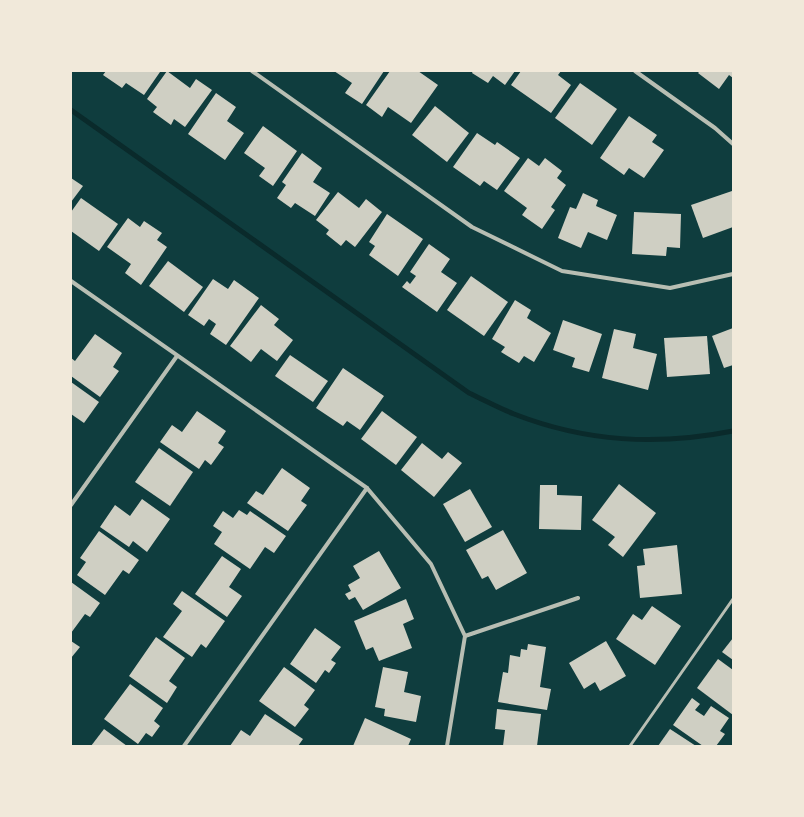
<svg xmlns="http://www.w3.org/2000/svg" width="804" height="817" viewBox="0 0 804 817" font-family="Barlow,sans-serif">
  <rect width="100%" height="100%" fill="#0f3d3e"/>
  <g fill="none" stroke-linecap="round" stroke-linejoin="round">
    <path stroke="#0a2a2b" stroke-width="5" d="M 71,110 L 469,393 C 484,400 499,408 514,414 C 586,442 657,446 733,431"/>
  </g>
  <g fill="#cfcfc3">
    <path d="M 106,71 L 158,71 L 160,72 L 144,95 L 126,83 L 122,88 L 103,75 Z"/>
    <path d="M 167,71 L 190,88 L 196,79 L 212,90 L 185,127 L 174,119 L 171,125 L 153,112 L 157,107 L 147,99 Z"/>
    <path d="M 334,71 L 384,71 L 362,104 L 345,93 L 352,83 Z"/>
    <path d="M 390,71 L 418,71 L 438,85 L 411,123 L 388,107 L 382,117 L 366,105 Z"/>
    <path d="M 473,71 L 515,71 L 505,85 L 493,76 L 488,83 L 472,73 Z"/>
    <path d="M 521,71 L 561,71 L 558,75 L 571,85 L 551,113 L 511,85 Z"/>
    <path d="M 700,71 L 733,71 L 733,78 L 729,75 L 719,89 L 698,73 Z"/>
    <path d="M 580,83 L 617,109 L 592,145 L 555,118 Z"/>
    <path d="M 216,93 L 236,107 L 227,121 L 244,133 L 225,160 L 188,134 Z"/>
    <path d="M 435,106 L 469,133 L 447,162 L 412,135 Z"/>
    <path d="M 629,116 L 657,135 L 652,142 L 664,150 L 644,178 L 629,168 L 624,175 L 600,158 Z"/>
    <path d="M 263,126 L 297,151 L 273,186 L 259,176 L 265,168 L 244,153 Z"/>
    <path d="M 477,133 L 495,145 L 497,142 L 520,158 L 497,190 L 484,181 L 480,186 L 453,167 Z"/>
    <path d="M 302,153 L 322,168 L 313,182 L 330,193 L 315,216 L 295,203 L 291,208 L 277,198 L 286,185 L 282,182 Z"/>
    <path d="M 528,158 L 539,166 L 545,158 L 562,171 L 557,178 L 566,185 L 551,207 L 555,210 L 542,229 L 522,215 L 527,208 L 504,191 Z"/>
    <path d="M 71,178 L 83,186 L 71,202 Z"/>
    <path d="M 732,191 L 733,227 L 703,238 L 691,205 Z"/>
    <path d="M 338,192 L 359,208 L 366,199 L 382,212 L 355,247 L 346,240 L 341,246 L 326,234 L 329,230 L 316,220 Z"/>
    <path d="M 583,193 L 598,200 L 596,206 L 617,215 L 607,240 L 588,232 L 581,248 L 558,238 L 570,207 L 576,209 Z"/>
    <path d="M 81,198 L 118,224 L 99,251 L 71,231 L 71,212 Z"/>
    <path d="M 634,212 L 681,214 L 680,248 L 667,247 L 666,256 L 632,254 Z"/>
    <path d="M 387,214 L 423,239 L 398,276 L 369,255 L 375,246 L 369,242 Z"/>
    <path d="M 128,218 L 140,227 L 144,221 L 162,233 L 157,240 L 167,247 L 141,285 L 125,273 L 131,264 L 107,247 Z"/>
    <path d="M 429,244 L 450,259 L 441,272 L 457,283 L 437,312 L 402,287 L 407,281 L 410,284 L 416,276 L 410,272 Z"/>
    <path d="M 168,261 L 203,287 L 184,312 L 149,286 Z"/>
    <path d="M 471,276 L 508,302 L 484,336 L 447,310 Z"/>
    <path d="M 213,279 L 228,289 L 234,280 L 259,298 L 226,345 L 210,334 L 216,324 L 209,319 L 204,326 L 188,315 Z"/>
    <path d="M 515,300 L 531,310 L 527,318 L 551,333 L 534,362 L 524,356 L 519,363 L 501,352 L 505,347 L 492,339 Z"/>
    <path d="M 261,305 L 279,319 L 274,325 L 293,340 L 277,361 L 261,349 L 251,362 L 230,346 Z"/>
    <path d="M 563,320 L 602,334 L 589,372 L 572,367 L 575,358 L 553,350 Z"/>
    <path d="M 733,328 L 733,365 L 724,368 L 712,336 Z"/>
    <path d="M 614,329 L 636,334 L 633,348 L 657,354 L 648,390 L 602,378 Z"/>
    <path d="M 95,334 L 122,353 L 113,367 L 119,371 L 100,397 L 71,376 L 71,358 L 75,361 Z"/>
    <path d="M 707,336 L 710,374 L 667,377 L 664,338 Z"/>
    <path d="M 290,355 L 328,381 L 313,402 L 275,376 Z"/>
    <path d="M 343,368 L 384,396 L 360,430 L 347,421 L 343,426 L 316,408 Z"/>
    <path d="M 71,382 L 99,402 L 84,423 L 71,414 Z"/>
    <path d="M 197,411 L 226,431 L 218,443 L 224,447 L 211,465 L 205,460 L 199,469 L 160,442 L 172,425 L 182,432 Z"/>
    <path d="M 382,411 L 417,437 L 396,465 L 361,439 Z"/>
    <path d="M 422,443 L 442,459 L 448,452 L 462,463 L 434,497 L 401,470 Z"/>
    <path d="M 159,448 L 193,472 L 170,506 L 135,482 Z"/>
    <path d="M 282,468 L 310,488 L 301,501 L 307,505 L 288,531 L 247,503 L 256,491 L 263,495 Z"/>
    <path d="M 619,484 L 656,513 L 623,557 L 608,545 L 615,537 L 592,520 Z"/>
    <path d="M 540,485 L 557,485 L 557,495 L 582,496 L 581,530 L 539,529 Z"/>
    <path d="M 470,489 L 492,527 L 465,542 L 443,504 Z"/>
    <path d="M 142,499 L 170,519 L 147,552 L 133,541 L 129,547 L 100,527 L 115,505 L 130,516 Z"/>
    <path d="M 239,510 L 247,515 L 250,511 L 286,536 L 274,553 L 265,547 L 250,569 L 214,544 L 222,532 L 213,526 L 223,511 L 233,518 Z"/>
    <path d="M 503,530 L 527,573 L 496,590 L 488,576 L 482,579 L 466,550 Z"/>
    <path d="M 99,531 L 139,560 L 129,574 L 123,570 L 105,595 L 77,575 L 86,562 L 80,558 Z"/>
    <path d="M 677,545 L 682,594 L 640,598 L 637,566 L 645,565 L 643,549 Z"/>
    <path d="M 379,551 L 401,588 L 363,610 L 355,597 L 349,600 L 345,594 L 351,591 L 348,585 L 360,578 L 353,566 Z"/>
    <path d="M 222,556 L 241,569 L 229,587 L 242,596 L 227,617 L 195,594 Z"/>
    <path d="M 71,582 L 100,603 L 90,617 L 85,614 L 71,633 Z"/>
    <path d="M 182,591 L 225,621 L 206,648 L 201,644 L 192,657 L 163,637 L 182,611 L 173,604 Z"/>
    <path d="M 406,599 L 414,619 L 403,624 L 412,648 L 379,661 L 373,647 L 366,650 L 354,621 Z"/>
    <path d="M 652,606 L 681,626 L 655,665 L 616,639 L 633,614 L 642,620 Z"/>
    <path d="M 315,628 L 341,647 L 331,660 L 336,663 L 329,673 L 325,670 L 316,683 L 290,664 Z"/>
    <path d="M 156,637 L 185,658 L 169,681 L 177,687 L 167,703 L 129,676 Z"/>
    <path d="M 733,638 L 733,660 L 722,652 Z"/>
    <path d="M 71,641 L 80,647 L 71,658 Z"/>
    <path d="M 606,641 L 626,676 L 600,691 L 595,682 L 584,689 L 569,663 Z"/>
    <path d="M 528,644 L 546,647 L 540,687 L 551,689 L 547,710 L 498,702 L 503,672 L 508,673 L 510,655 L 520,657 L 521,649 L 527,650 Z"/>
    <path d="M 718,659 L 733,670 L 733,715 L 697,688 Z"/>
    <path d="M 284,667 L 315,690 L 304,705 L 309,709 L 295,727 L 259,701 Z"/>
    <path d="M 383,667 L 408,672 L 404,692 L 421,696 L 416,722 L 384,716 L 385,709 L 375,707 Z"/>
    <path d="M 130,684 L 163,708 L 154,721 L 160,726 L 152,737 L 146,733 L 138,744 L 104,719 Z"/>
    <path d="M 692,698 L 700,704 L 695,710 L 704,716 L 711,706 L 729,718 L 720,731 L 725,734 L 716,746 L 703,746 L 673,725 Z"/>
    <path d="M 497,709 L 541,714 L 537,746 L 503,746 L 505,730 L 495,729 Z"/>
    <path d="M 265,714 L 303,739 L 298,746 L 230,746 L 241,730 L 250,736 Z"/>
    <path d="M 365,718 L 411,739 L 408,746 L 353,746 Z"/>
    <path d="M 104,729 L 127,746 L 91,746 Z"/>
    <path d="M 670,729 L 696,746 L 658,746 Z"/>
  </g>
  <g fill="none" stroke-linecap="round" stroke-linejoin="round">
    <path stroke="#b8beb3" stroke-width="3" d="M 630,746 L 733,599"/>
    <g stroke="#b8beb3" stroke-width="4">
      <path d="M 252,71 L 472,227 L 562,271 L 670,288 L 733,274"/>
      <path d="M 635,71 L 715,128 L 733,144"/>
      <path d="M 71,281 L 367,488 L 431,564 L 465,636 L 447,746"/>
      <path d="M 71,505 L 177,356"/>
      <path d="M 465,636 L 578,598"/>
      <path d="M 184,746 L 367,488"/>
    </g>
  </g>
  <rect width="804" height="817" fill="none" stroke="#f1e9da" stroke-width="144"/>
</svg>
